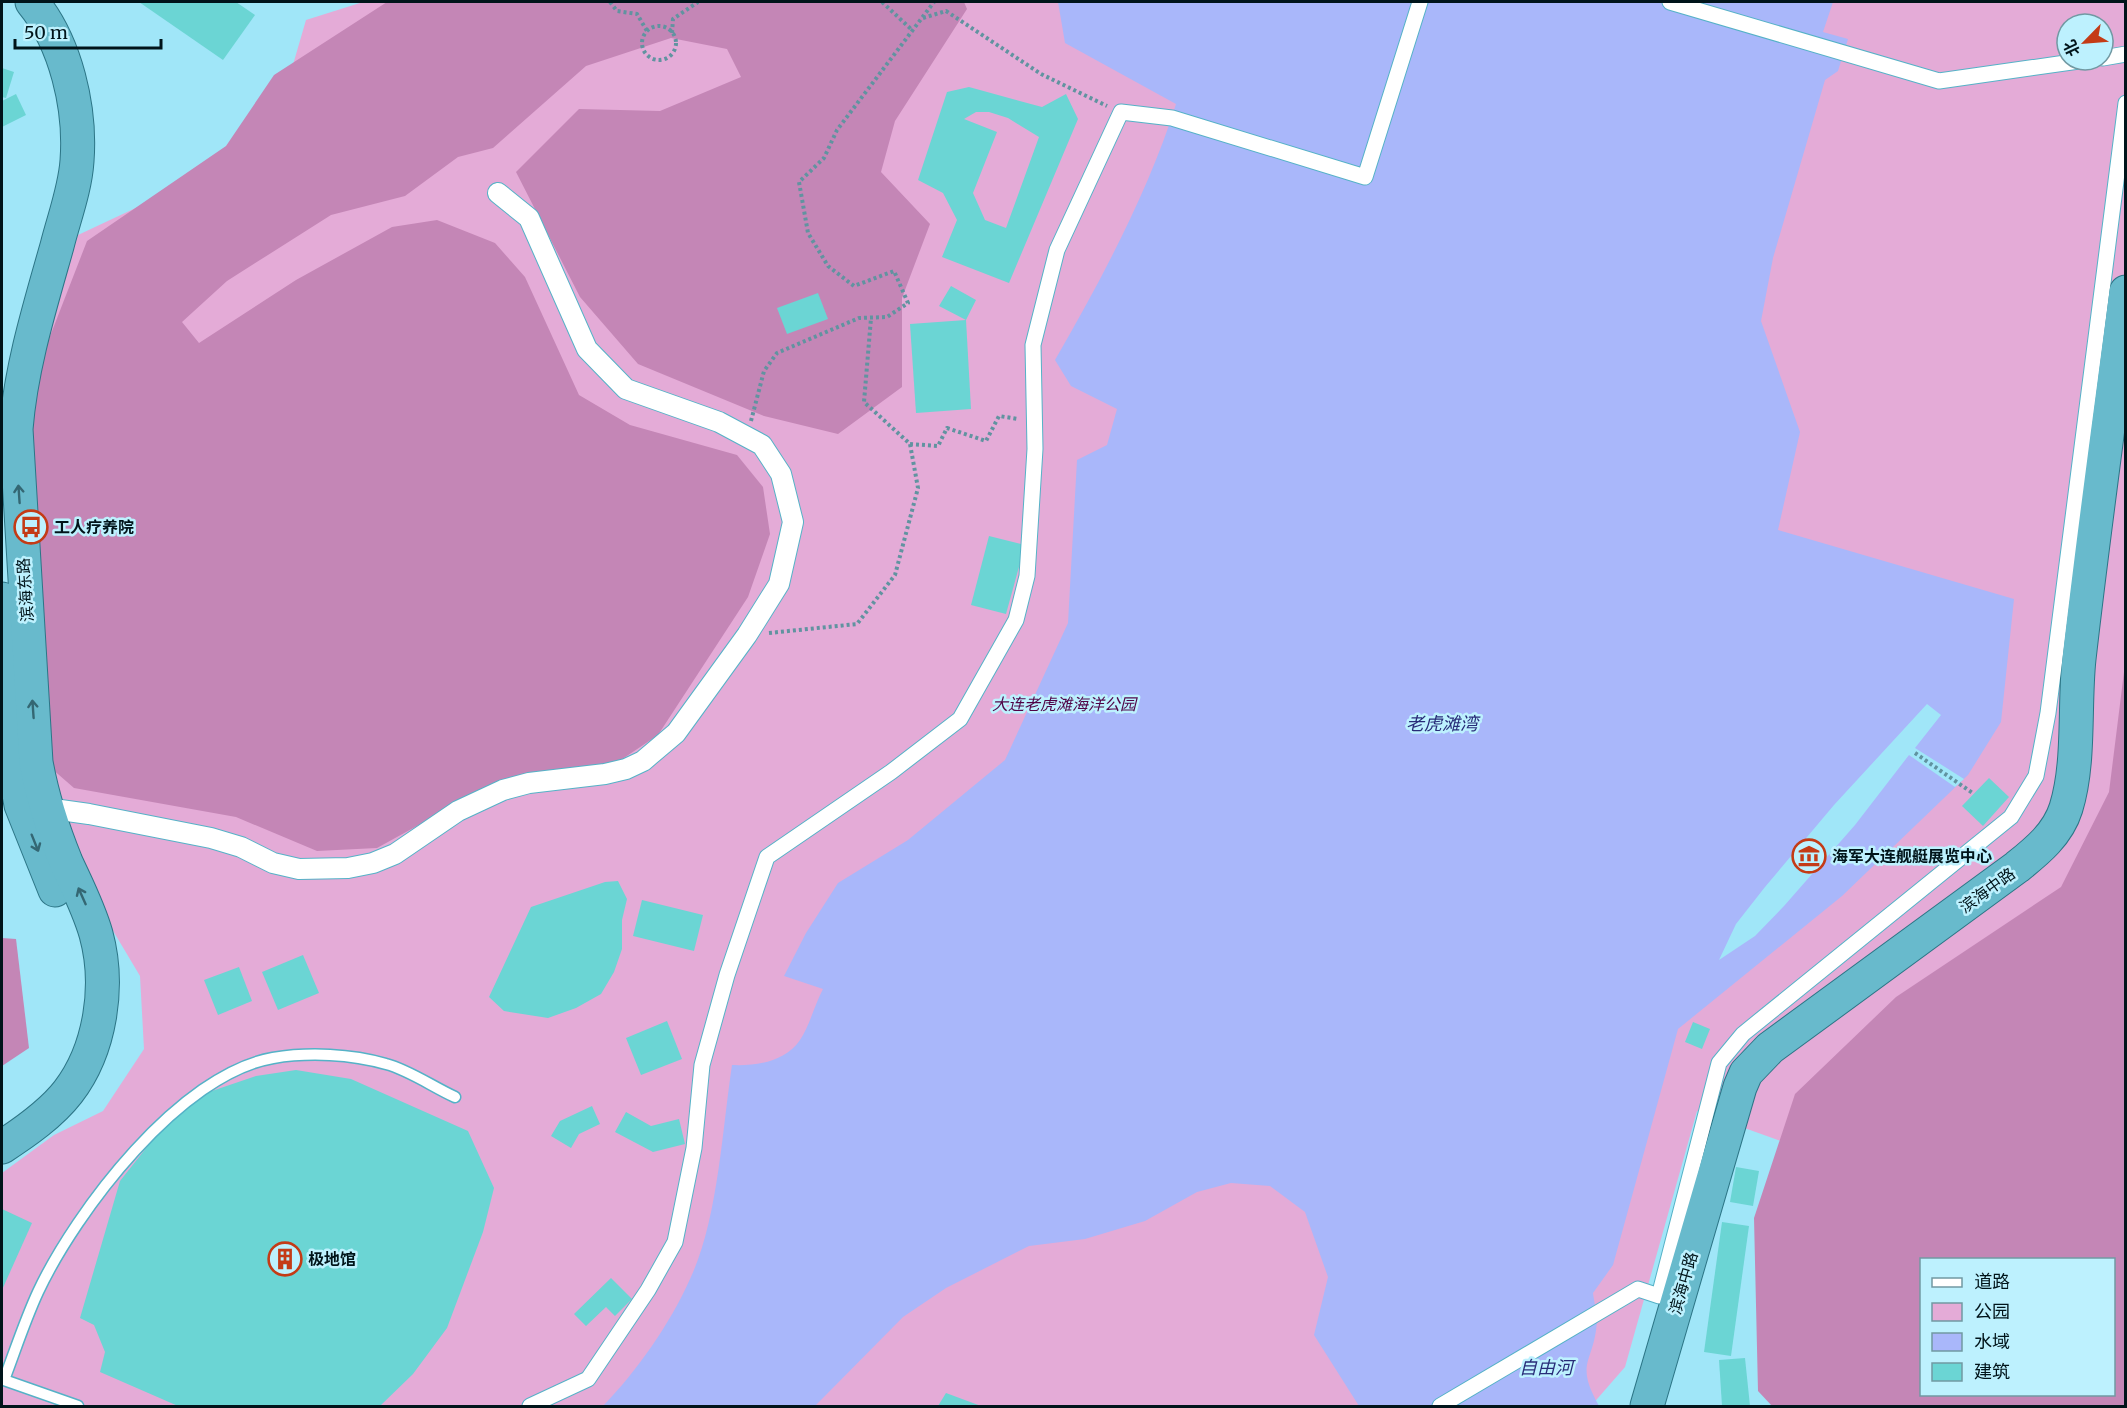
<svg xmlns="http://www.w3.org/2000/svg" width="2127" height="1408" viewBox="0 0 2127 1408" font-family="Merriweather,'Noto Sans SC',serif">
  <rect width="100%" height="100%" fill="#a0e6f8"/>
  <path fill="#e4abd7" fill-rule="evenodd" d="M 363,2 L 2125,2 L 2125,1287 L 2114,1260 L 1697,1111 L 1625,1367 L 1591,1406 L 2,1406 L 2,1173 L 54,1135 L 103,1111 L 144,1049 L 140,976 L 81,877 L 43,752 L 36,355 L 78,235 L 238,160 L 283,99 L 306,20 ZM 2067,24 L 2103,24 L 2103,60 L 2067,60 Z"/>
  <g fill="#c486b6" fill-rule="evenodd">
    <path d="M 387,2 L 964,2 L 967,9 L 895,121 L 881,172 L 930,224 L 902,298 L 902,387 L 838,434 L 764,416 L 638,364 L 580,297 L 516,172 L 579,109 L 660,111 L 741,77 L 727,49 L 671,38 L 586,66 L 493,148 L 458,157 L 405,196 L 331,215 L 227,281 L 182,322 L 199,343 L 296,280 L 392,227 L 437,220 L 495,243 L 525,277 L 579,395 L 630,425 L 737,455 L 763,487 L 770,534 L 748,597 L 658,735 L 606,770 L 475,794 L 377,848 L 317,851 L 236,817 L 74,788 L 51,768 L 28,393 L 87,241 L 226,146 L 274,75 Z"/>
    <path d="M 2125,664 L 2125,1406 L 1772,1406 L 1758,1391 L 1754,1218 L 1795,1094 L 1896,997 L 2061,887 L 2109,792 ZM 1922,1260 L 2114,1260 L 2114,1394 L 1922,1394 Z"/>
    <path d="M 2,938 L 16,939 L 29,1048 L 2,1066 Z"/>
  </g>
  <path fill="#a9b7fa" d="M 1058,2 L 1833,2 L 1823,32 L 1848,39 L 1838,71 L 1825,80 L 1773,258 L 1761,321 L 1800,432 L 1778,530 L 2014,599 L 2001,722 L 1968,775 L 1842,896 L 1678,1029 L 1613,1265 L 1593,1293 C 1594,1302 1597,1312 1597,1321 C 1594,1364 1574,1361 1599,1406 L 1359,1406 L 1314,1335 L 1328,1277 L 1305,1212 L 1270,1186 L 1231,1183 L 1197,1192 L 1145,1221 L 1085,1239 L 1029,1246 L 946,1288 L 903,1317 L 815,1406 L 603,1406 C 637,1371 670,1324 690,1279 C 718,1220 722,1131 732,1065 C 756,1066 785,1062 800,1040 C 809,1027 815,1004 823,989 L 784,976 L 806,933 L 838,883 L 908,840 L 1005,760 L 1068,623 L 1077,460 L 1107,445 L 1117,409 L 1071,386 L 1055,360 C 1100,282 1149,191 1176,104 L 1065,43 Z"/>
  <path fill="#a0e6f8" d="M 1927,704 L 1941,715 L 1915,748 L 1964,779 L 1955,787 L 1909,755 L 1855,825 L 1784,906 L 1755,936 L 1719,960 L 1736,924 L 1765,887 L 1834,805 Z"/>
  <g fill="#6bd5d4" fill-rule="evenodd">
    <path d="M 139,2 L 236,2 L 255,15 L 223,60 Z"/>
    <path d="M 2,68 L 14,72 L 6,98 L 2,97 Z"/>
    <path d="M 969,87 L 1042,107 L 1066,94 L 1078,119 L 1009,283 L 942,257 L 957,220 L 943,193 L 918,180 L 947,92 ZM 976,112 L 989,112 L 1008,118 L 1039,137 L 1006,228 L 985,220 L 973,193 L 997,132 L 964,119 Z"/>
    <path d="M 16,94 L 26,115 L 2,127 L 2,101 Z"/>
    <path d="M 951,286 L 976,300 L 966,320 L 939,306 Z"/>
    <path d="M 818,293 L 828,319 L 787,334 L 777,308 Z"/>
    <path d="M 966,320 L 971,409 L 916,413 L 910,324 Z"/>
    <path d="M 989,536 L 1025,545 L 1006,614 L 971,605 Z"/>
    <path d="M 1989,778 L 2009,797 L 1983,826 L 1962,806 Z"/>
    <path d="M 618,881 L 627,899 L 622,920 L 622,949 L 614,972 L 601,994 L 576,1008 L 548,1018 L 504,1011 L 489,997 L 531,907 L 605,882 Z"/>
    <path d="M 642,900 L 703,915 L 694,951 L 633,936 Z"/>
    <path d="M 303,955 L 319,993 L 278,1010 L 262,972 Z"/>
    <path d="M 239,967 L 252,1001 L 218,1015 L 204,980 Z"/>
    <path d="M 667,1021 L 682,1059 L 641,1075 L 626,1038 Z"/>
    <path d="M 1693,1022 L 1710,1029 L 1702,1049 L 1685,1042 Z"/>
    <path d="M 296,1070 L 351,1079 L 468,1131 L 494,1188 L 483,1232 L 447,1328 L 413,1374 L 380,1406 L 178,1406 L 100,1372 L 105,1352 L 94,1325 L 80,1318 L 120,1181 L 162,1128 L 206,1093 L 256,1076 Z"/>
    <path d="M 592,1106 L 600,1124 L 579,1134 L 571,1148 L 551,1136 L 560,1121 Z"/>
    <path d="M 626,1112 L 651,1126 L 679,1119 L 685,1144 L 653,1152 L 615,1132 Z"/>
    <path d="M 1736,1167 L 1759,1171 L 1753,1206 L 1730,1202 Z"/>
    <path d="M 2,1209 L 32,1223 L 2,1290 Z"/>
    <path d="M 1722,1222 L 1749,1226 L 1731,1356 L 1704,1352 Z"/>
    <path d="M 611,1278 L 632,1299 L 615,1316 L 606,1307 L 586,1326 L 574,1314 Z"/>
    <path d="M 1745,1358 L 1750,1406 L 1722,1406 L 1719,1360 Z"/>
    <path d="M 946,1393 L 981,1406 L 938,1406 Z"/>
  </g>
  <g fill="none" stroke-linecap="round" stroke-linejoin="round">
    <defs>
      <path id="service" d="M 78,1406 L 4,1380 C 15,1351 25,1320 38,1292 C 76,1211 180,1074 273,1058 C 309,1052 351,1054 386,1064 C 409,1070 433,1087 455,1097"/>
      <g id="pedestrian">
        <path d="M 1670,2 L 1939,81 L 2086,60"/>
        <path d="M 2103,58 L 2126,54"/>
        <path d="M 530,1406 L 588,1379 L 648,1290 L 675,1242 L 694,1148 L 702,1065 L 727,975 L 767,857 L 891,772 L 960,719 L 1016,620 L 1027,576 L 1035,449 L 1033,345 L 1057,250 L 1121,112 L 1172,118 L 1365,177 L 1420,2"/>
        <path d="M 1440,1406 L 1638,1289 L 1659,1296 L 1719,1063 L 1743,1034 L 2011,817 L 2036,776 L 2048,713 L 2126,103"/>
      </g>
      <path id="minor" d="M 39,807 L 89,814 L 211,838 L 241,847 L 273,863 L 299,869 L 348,868 L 373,863 L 395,854 L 458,811 L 503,790 L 529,783 L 605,774 L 626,769 L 643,761 L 676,733 L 747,635 L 779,584 L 793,522 L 781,474 L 762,445 L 719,422 L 626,389 L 587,349 L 529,218 L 498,193"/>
      <g id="trunk">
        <path d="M 2,599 L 14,767 L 21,805 L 55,890"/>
        <path d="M 2,1147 C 25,1132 51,1114 68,1092 C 101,1049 110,985 96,934 C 89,909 77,886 66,862 C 53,830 42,796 36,762 L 16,429 C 21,367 40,306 57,246 C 64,218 75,190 77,161 C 81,108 66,43 32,2"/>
        <path d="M 1647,1406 L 1740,1087 L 1746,1073 L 1770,1048 L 2017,867 C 2037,851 2058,834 2066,808 C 2080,763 2074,706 2079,659 C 2093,536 2110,414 2126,292"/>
      </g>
    </defs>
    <use href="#service" stroke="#55b2c7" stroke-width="13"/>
    <use href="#pedestrian" stroke="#55b2c7" stroke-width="17"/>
    <use href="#minor" stroke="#55b2c7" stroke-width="22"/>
    <use href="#trunk" stroke="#2c7586" stroke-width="35"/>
    <g stroke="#6193a0" stroke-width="4" stroke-dasharray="3 3" stroke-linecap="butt">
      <path d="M 610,2 L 617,11 L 637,14 L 647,31"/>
      <path d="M 882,2 L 912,30"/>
      <path d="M 923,18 L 946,11 L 1041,74 L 1107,106"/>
      <circle cx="659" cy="43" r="17"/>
      <path d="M 672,33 L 673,19 L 698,2"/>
      <path d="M 751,421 L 764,371 L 777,353 L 859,318 L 887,317 L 908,303 L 894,271 L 854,286 L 828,266 L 808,233 L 799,182 L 824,158 L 837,130 L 934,2"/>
      <path d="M 910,444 L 938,446 L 947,428 L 986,441 L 999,416 L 1018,419"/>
      <path d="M 769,633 L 857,624 L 895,575 L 918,488 L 910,444 L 864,402 L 871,318"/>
      <path d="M 1915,753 L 1974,794"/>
    </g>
    <use href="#service" stroke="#fff" stroke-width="10"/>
    <use href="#pedestrian" stroke="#fff" stroke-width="15"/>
    <use href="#minor" stroke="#fff" stroke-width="20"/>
    <use href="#trunk" stroke="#68bacc" stroke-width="33"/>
  </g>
  <defs><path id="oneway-shaft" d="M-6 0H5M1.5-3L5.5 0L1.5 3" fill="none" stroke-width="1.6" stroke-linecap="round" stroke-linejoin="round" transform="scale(1.5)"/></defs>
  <g stroke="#346773">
    <use href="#oneway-shaft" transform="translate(19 494) rotate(-94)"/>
    <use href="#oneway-shaft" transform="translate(33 709) rotate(-94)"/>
    <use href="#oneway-shaft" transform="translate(35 843) rotate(68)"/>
    <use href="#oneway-shaft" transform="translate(82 896) rotate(-114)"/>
  </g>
  <defs>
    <symbol id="bus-ring" viewBox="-11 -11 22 22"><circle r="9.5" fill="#bdf1fe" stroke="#c43b16" stroke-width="1.5"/><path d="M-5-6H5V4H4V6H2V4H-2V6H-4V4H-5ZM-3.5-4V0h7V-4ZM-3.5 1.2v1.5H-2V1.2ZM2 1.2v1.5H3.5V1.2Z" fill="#c43b16"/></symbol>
    <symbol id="museum-ring" viewBox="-11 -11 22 22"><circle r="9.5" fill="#bdf1fe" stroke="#c43b16" stroke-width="1.5"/><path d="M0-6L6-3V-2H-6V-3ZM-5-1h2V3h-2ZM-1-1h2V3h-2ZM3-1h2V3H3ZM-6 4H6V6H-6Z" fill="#c43b16"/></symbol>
    <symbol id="building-ring" viewBox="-11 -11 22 22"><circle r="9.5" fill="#bdf1fe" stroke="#c43b16" stroke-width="1.5"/><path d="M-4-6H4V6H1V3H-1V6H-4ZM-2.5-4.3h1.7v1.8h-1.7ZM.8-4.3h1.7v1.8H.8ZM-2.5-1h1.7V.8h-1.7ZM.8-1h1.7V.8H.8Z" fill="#c43b16"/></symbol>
  </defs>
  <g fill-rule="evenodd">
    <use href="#bus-ring" x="12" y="508" width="38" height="38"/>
    <use href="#museum-ring" x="1790" y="837" width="38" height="38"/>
    <use href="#building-ring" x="266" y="1240" width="38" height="38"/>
  </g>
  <g text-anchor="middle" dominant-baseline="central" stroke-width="5" stroke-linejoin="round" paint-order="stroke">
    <g font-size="16" font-weight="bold" fill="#00141a" stroke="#bdf1fe" text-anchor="start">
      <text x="54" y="527">工人疗养院</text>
      <text x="1832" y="856">海军大连舰艇展览中心</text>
      <text x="308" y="1259">极地馆</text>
    </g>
    <g font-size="16" fill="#00141a" stroke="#bdf1fe">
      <text transform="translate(25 590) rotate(-94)">滨海东路</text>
      <text transform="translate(1987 890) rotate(-36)">滨海中路</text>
      <text transform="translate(1683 1283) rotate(-74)">滨海中路</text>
    </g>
    <g font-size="16" font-style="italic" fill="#500346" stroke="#bdf1fe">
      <text x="1064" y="704">大连老虎滩海洋公园</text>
    </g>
    <g font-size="18" font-style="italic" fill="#282c78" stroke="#bdf1fe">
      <text x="1442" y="723">老虎滩湾</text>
      <text x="1546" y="1367">自由河</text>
    </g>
  </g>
  <rect width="2127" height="1408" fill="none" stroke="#00141a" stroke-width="6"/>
  <rect x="1920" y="1258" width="195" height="138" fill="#bdf1fe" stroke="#7199a3" stroke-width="1.5"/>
  <rect x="1932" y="1278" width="30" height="9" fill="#ffffff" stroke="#7199a3" stroke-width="1.5"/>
  <text x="1974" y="1288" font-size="18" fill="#00141a">道路</text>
  <rect x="1932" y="1303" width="30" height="18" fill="#e4abd7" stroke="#7199a3" stroke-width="1.5"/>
  <text x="1974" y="1318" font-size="18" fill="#00141a">公园</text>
  <rect x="1932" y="1333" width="30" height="18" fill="#a9b7fa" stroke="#7199a3" stroke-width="1.5"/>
  <text x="1974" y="1348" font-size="18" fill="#00141a">水域</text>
  <rect x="1932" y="1363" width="30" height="18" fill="#6bd5d4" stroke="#7199a3" stroke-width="1.5"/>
  <text x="1974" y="1378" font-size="18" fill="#00141a">建筑</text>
  <g transform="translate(2085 42) rotate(245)"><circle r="28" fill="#bdf1fe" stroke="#7199a3" stroke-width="1.5"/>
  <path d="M0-4.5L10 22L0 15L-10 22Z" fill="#c43b16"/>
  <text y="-9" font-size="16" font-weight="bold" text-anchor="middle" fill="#00141a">北</text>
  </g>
  <path d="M15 39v9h146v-9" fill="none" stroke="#00141a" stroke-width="3"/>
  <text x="24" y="39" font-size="18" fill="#00141a" stroke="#bdf1fe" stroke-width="4.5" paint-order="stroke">50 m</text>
</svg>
